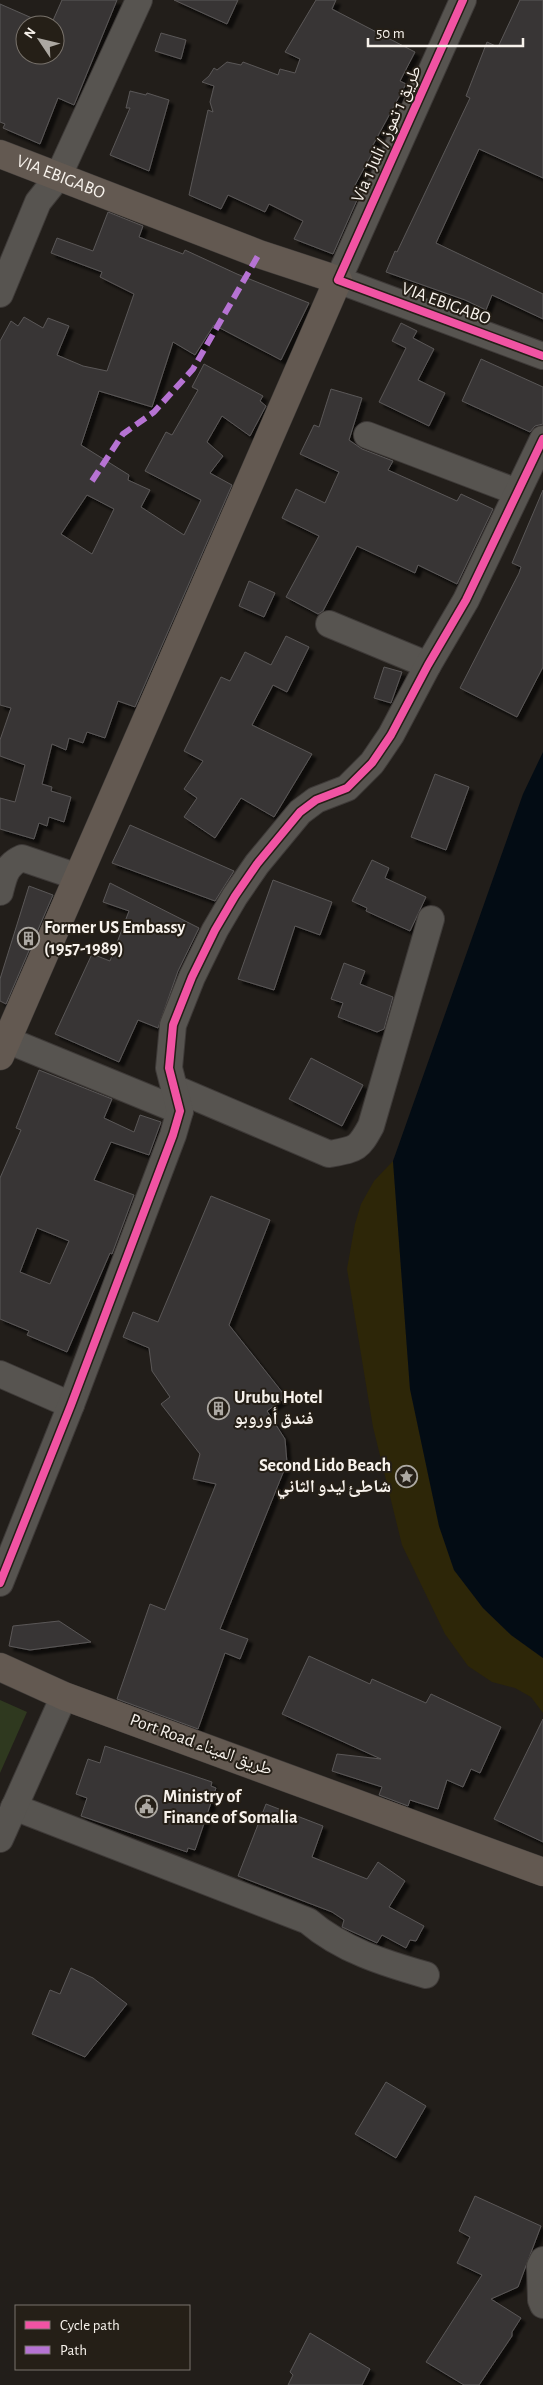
<svg xmlns="http://www.w3.org/2000/svg" width="543" height="2385" viewBox="0 0 543 2385" font-family="'Alegreya Sans','Noto Naskh Arabic',sans-serif">
  <defs>
    <filter id="shadow"><feDropShadow dx="4.5" dy="4.5" stdDeviation="1" flood-color="#0009"/></filter>
  </defs>
  <rect width="100%" height="100%" fill="#221e1a"/>
  <path fill="#2f391f" d="M 0,1700 L 27,1712 L 0,1773 Z"/>
  <path fill="#2d2608" d="M 393,1161 L 410,1389 L 439,1526 L 454,1570 L 483,1608 L 511,1635 L 543,1658 L 543,1713 L 531,1697 L 515,1688 L 492,1682 L 468,1666 L 445,1634 L 402,1545 L 373,1427 L 347,1269 L 355,1224 L 361,1204 L 374,1181 Z"/>
  <path fill="#030c14" d="M 543,752 L 543,1658 L 511,1635 L 483,1608 L 454,1570 L 439,1526 L 410,1389 L 393,1161 L 523,794 Z"/>
  <g fill="#393636" stroke="#5a5757" fill-rule="evenodd" filter="url(#shadow)">
    <path d="M 62,0 L 117,0 L 74,105 L 58,98 L 40,144 L 3,128 L 5,124 L 0,122 L 0,4 L 48,25 L 25,25 L 25,55 L 55,55 L 55,25 L 51,25 Z"/>
    <path d="M 174,0 L 238,0 L 227,24 Z"/>
    <path d="M 316,0 L 336,0 L 332,9 L 415,52 L 400,81 L 406,84 L 373,145 L 376,146 L 354,187 L 361,191 L 333,254 L 294,239 L 303,221 L 269,204 L 265,212 L 228,195 L 221,209 L 189,195 L 208,110 L 213,112 L 210,102 L 214,86 L 202,82 L 209,76 L 214,68 L 217,70 L 227,62 L 241,65 L 243,62 L 278,75 L 280,69 L 295,73 L 300,59 L 285,52 Z"/>
    <path d="M 520,0 L 543,0 L 543,178 L 479,149 L 436,243 L 543,294 L 543,319 L 492,295 L 486,310 L 465,300 L 386,272 L 395,251 L 397,252 L 470,98 L 466,96 L 487,42 L 498,47 Z"/>
    <path d="M 161,33 L 186,40 L 181,59 L 155,51 Z"/>
    <path d="M 130,91 L 146,95 L 147,93 L 169,100 L 149,171 L 110,155 L 130,108 L 126,108 Z"/>
    <path d="M 108,212 L 143,226 L 139,237 L 183,254 L 185,250 L 237,274 L 309,303 L 281,360 L 214,325 L 195,355 L 173,342 L 152,407 L 99,391 L 81,445 L 129,475 L 128,480 L 150,490 L 141,507 L 184,535 L 201,500 L 145,471 L 166,432 L 172,435 L 198,390 L 192,387 L 204,364 L 263,396 L 260,401 L 266,406 L 250,436 L 222,416 L 207,442 L 223,456 L 210,473 L 232,485 L 135,707 L 118,701 L 105,738 L 87,732 L 83,743 L 69,738 L 66,750 L 52,744 L 42,784 L 52,787 L 51,791 L 71,797 L 64,822 L 49,817 L 47,826 L 39,823 L 34,839 L 0,829 L 0,798 L 15,802 L 25,765 L 0,756 L 0,740 L 11,708 L 0,705 L 0,341 L 11,321 L 18,326 L 24,317 L 43,328 L 48,318 L 69,326 L 57,355 L 83,366 L 107,371 L 134,294 L 100,277 L 102,272 L 51,253 L 57,238 L 93,251 ZM 87,495 L 114,509 L 92,554 L 61,534 Z"/>
    <path d="M 401,323 L 417,331 L 413,338 L 434,349 L 418,380 L 445,393 L 429,426 L 379,402 L 406,348 L 392,341 Z"/>
    <path d="M 481,359 L 543,387 L 543,424 L 535,426 L 530,432 L 462,401 Z"/>
    <path d="M 331,389 L 362,398 L 349,440 L 362,449 L 393,461 L 388,470 L 457,501 L 461,494 L 493,509 L 457,584 L 418,565 L 415,573 L 357,546 L 323,611 L 318,614 L 286,597 L 319,536 L 282,518 L 296,489 L 325,503 L 339,472 L 300,454 L 314,425 L 319,427 Z"/>
    <path d="M 543,490 L 543,667 L 517,717 L 460,688 L 519,573 L 521,567 L 512,563 Z"/>
    <path d="M 249,581 L 275,593 L 264,617 L 239,606 Z"/>
    <path d="M 286,636 L 309,647 L 287,692 L 273,685 L 252,725 L 312,754 L 274,817 L 241,798 L 215,838 L 184,817 L 197,798 L 184,789 L 203,761 L 184,751 L 221,677 L 230,681 L 245,652 L 271,665 Z"/>
    <path d="M 384,667 L 402,672 L 391,703 L 374,698 Z"/>
    <path d="M 435,774 L 469,787 L 446,850 L 411,837 Z"/>
    <path d="M 130,825 L 234,871 L 215,901 L 112,863 Z"/>
    <path d="M 372,860 L 389,868 L 385,878 L 426,897 L 410,931 L 366,911 L 367,908 L 352,901 Z"/>
    <path d="M 273,880 L 332,902 L 320,935 L 295,926 L 274,990 L 238,979 Z"/>
    <path d="M 110,883 L 199,928 L 178,971 L 158,1028 L 138,1020 L 119,1062 L 55,1034 L 92,954 L 110,961 L 129,911 L 103,902 Z"/>
    <path d="M 29,886 L 53,895 L 6,1004 L 0,1001 L 0,979 Z"/>
    <path d="M 344,963 L 365,971 L 360,984 L 393,997 L 384,1029 L 377,1032 L 338,1017 L 343,1003 L 331,999 Z"/>
    <path d="M 311,1058 L 363,1085 L 342,1126 L 289,1099 Z"/>
    <path d="M 39,1070 L 112,1099 L 104,1118 L 134,1132 L 140,1115 L 161,1122 L 149,1155 L 111,1142 L 94,1180 L 134,1195 L 112,1254 L 110,1253 L 67,1352 L 27,1335 L 29,1331 L 0,1319 L 0,1178 L 21,1130 L 16,1128 ZM 37,1228 L 69,1241 L 50,1284 L 20,1272 Z"/>
    <path d="M 211,1196 L 270,1220 L 229,1325 L 286,1397 L 267,1411 L 285,1439 L 287,1463 L 220,1629 L 248,1639 L 240,1659 L 225,1653 L 198,1729 L 117,1699 L 150,1604 L 165,1610 L 216,1484 L 193,1479 L 200,1454 L 161,1404 L 170,1397 L 152,1371 L 149,1348 L 123,1337 L 133,1312 L 158,1322 Z"/>
    <path d="M 59,1621 L 91,1642 L 30,1650 L 9,1646 L 13,1626 Z"/>
    <path d="M 309,1656 L 370,1684 L 372,1679 L 426,1703 L 431,1694 L 501,1727 L 480,1773 L 471,1769 L 463,1787 L 447,1780 L 438,1809 L 410,1800 L 408,1806 L 379,1795 L 382,1787 L 332,1771 L 337,1754 L 381,1759 L 282,1714 Z"/>
    <path d="M 543,1719 L 543,1842 L 494,1819 Z"/>
    <path d="M 105,1746 L 212,1782 L 211,1786 L 216,1788 L 195,1850 L 188,1848 L 187,1852 L 81,1816 L 87,1798 L 76,1794 L 88,1759 L 100,1763 Z"/>
    <path d="M 266,1804 L 323,1826 L 312,1857 L 367,1879 L 378,1862 L 405,1881 L 389,1907 L 424,1926 L 416,1941 L 410,1940 L 406,1948 L 382,1935 L 377,1943 L 342,1927 L 344,1920 L 332,1912 L 238,1876 Z"/>
    <path d="M 71,1968 L 93,1978 L 127,2004 L 85,2057 L 32,2034 L 50,1990 L 60,1994 Z"/>
    <path d="M 386,2082 L 426,2106 L 396,2158 L 355,2134 Z"/>
    <path d="M 475,2196 L 541,2226 L 518,2287 L 491,2299 L 521,2318 L 512,2332 L 512,2336 L 479,2385 L 464,2385 L 426,2362 L 482,2275 L 457,2263 L 470,2237 L 459,2231 Z"/>
    <path d="M 310,2333 L 370,2369 L 362,2385 L 288,2385 L 293,2375 L 290,2372 Z"/>
  </g>
  <g fill="none" stroke-linecap="round" stroke-linejoin="round">
    <defs>
      <g id="minor">
        <path d="M 463,0 L 338,280 L 543,356"/>
        <path d="M 0,294 L 38,202 L 58,177 L 139,0"/>
        <path d="M 367,435 L 517,492"/>
        <path d="M 329,624 L 428,665"/>
        <path d="M 0,892 C 4,876 6,865 22,858 L 78,877"/>
        <path d="M 7,1040 L 180,1111"/>
        <path d="M 174,1088 L 329,1154 C 356,1149 358,1150 371,1126 L 431,919"/>
        <path d="M 0,1374 L 71,1405"/>
        <path d="M 0,1583 L 71,1405 L 173,1135 L 180,1111 L 169,1068 L 173,1025 L 192,977 L 215,930 L 235,896 L 257,864 L 300,812 L 316,800 L 347,788 L 372,763 L 391,735 L 428,665 L 466,600 L 543,439"/>
        <path d="M 14,1807 L 308,1921 C 342,1950 384,1963 426,1975"/>
        <path d="M 0,1839 L 64,1696"/>
        <path d="M 543,2260 L 540,2266 L 541,2300 L 543,2305"/>
      </g>
      <g id="major">
        <path id="s1" d="M 0,154 L 259,254 L 338,280 L 0,1056"/>
        <path d="M 0,1667 L 64,1696 L 543,1872"/>
      </g>
    </defs>
    <use href="#minor" stroke="#3e3a38" stroke-width="28"/>
    <use href="#major" stroke="#3e3a38" stroke-width="29"/>
    <use href="#minor" stroke="#575450" stroke-width="26"/>
    <use href="#major" stroke="#635951" stroke-width="28"/>
    <path stroke="#b673d3" stroke-width="6" stroke-dasharray="12 6" stroke-linecap="butt" d="M 92,481 L 123,434 L 154,412 L 193,369 L 259,254"/>
    <defs>
      <g id="cycleway">
        <path d="M 463,0 L 338,280 L 543,356"/>
        <path d="M 0,1583 L 71,1405 L 173,1135 L 180,1111 L 169,1068 L 173,1025 L 192,977 L 215,930 L 235,896 L 257,864 L 300,812 L 316,800 L 347,788 L 372,763 L 391,735 L 428,665 L 466,600 L 543,439"/>
      </g>
    </defs>
    <use href="#cycleway" stroke="#251f17" stroke-width="11"/>
    <use href="#cycleway" stroke="#f153a3" stroke-width="8"/>
  </g>
  <defs>
    <symbol id="building-ring" viewBox="-11 -11 22 22"><circle r="9.5" fill="#251f17" stroke="#aca8a2" stroke-width="1.5"/><path d="M-4-6H4V6H1V3H-1V6H-4ZM-2.5-4.3h1.7v1.8h-1.7ZM.8-4.3h1.7v1.8H.8ZM-2.5-1h1.7V.8h-1.7ZM.8-1h1.7V.8H.8Z" fill="#aca8a2"/></symbol>
    <symbol id="sight-ring" viewBox="-11 -11 22 22"><circle r="9.5" fill="#251f17" stroke="#aca8a2" stroke-width="1.5"/><path d="M0-6L1.8-2.2L6-1.7L2.9 1.2L3.7 5.4L0 3.3L-3.7 5.4L-2.9 1.2L-6-1.7L-1.8-2.2Z" fill="#aca8a2"/></symbol>
    <symbol id="civic-ring" viewBox="-11 -11 22 22"><circle r="9.5" fill="#251f17" stroke="#aca8a2" stroke-width="1.5"/><path d="M-.6-6.5H3V-4.5H.6V-3L4-1V1h2V6H-6V1h2V-1L-.6-3ZM-1.2 2.5V6h2.4V2.5Z" fill="#aca8a2"/></symbol>
  </defs>
  <g fill-rule="evenodd">
    <use href="#building-ring" x="16" y="926" width="25" height="25"/>
    <use href="#building-ring" x="206" y="1396" width="25" height="25"/>
    <use href="#sight-ring" x="394" y="1464" width="25" height="25"/>
    <use href="#civic-ring" x="134" y="1794" width="25" height="25"/>
  </g>
  <g text-anchor="middle" dominant-baseline="central" stroke-width="4" stroke-linejoin="round" paint-order="stroke">
    <g font-size="18" fill="#f7f2ec" stroke="#251f17">
      <text transform="translate(387 134) rotate(-66)">Via 1 Juli / طريق 1 تموز</text>
      <text stroke="none"><textPath href="#s1" startOffset="65">VIA EBIGABO</textPath></text>
      <text transform="translate(446 304) rotate(20)">VIA EBIGABO</text>
      <text transform="translate(201 1745) rotate(20)">Port Road طريق الميناء</text>
    </g>
    <g font-size="18" font-weight="bold" fill="#f7f2ec" stroke="#251f17" text-anchor="start">
      <text x="44" y="928">Former US Embassy<tspan x="44" dy="21">(1957-1989)</tspan></text>
      <text x="234" y="1398">Urubu Hotel<tspan x="234" dy="21">فندق أوروبو</tspan></text>
      <text x="391" y="1466" text-anchor="end">Second Lido Beach<tspan x="391" dy="21">شاطئ ليدو الثاني</tspan></text>
      <text x="163" y="1797">Ministry of<tspan x="163" dy="21">Finance of Somalia</tspan></text>
    </g>
  </g>
  <rect x="15" y="2305" width="175" height="65" fill="#251f17" stroke="#79736c"/>
  <rect x="25" y="2321" width="25" height="8" fill="#f153a3" stroke="#79736c"/>
  <text x="60" y="2330" font-size="15" fill="#f7f2ec">Cycle path</text>
  <rect x="25" y="2346" width="25" height="8" fill="#b673d3" stroke="#79736c"/>
  <text x="60" y="2355" font-size="15" fill="#f7f2ec">Path</text>
  <g transform="translate(40 40) rotate(305)"><circle r="24" fill="#251f17" stroke="#79736c"/>
  <path d="M0-4L9 19L0 12L-9 19Z" fill="#aca8a2"/>
  <text y="-8" font-size="14" font-weight="bold" text-anchor="middle" fill="#f7f2ec">N</text>
  </g>
  <path d="M368 38v8h155v-8" fill="none" stroke="#f7f2ec" stroke-width="2.5"/>
  <text x="376" y="38" font-size="15" fill="#f7f2ec" stroke="#251f17" stroke-width="4" paint-order="stroke">50 m</text>
</svg>
